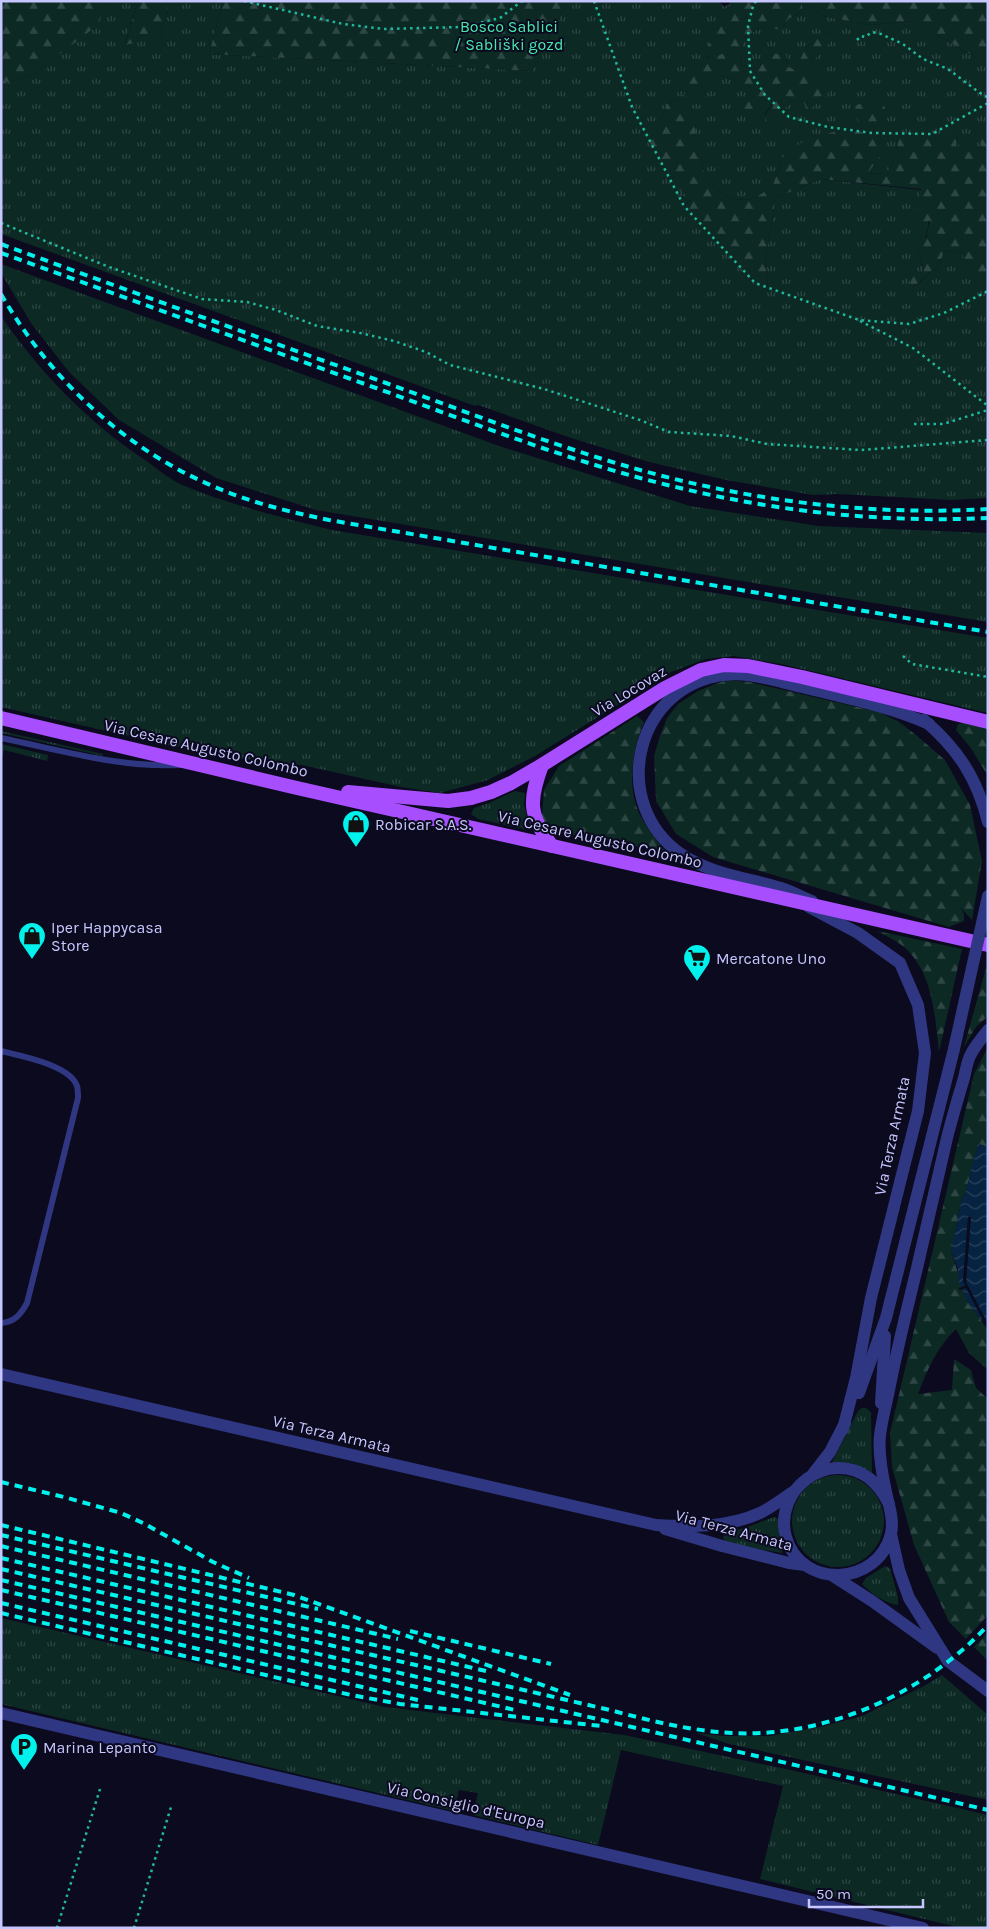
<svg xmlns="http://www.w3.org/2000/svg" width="989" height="1929" viewBox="0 0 989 1929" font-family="Karla,sans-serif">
  <defs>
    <pattern id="grass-tufts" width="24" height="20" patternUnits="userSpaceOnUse" patternTransform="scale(1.25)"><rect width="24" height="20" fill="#0c2924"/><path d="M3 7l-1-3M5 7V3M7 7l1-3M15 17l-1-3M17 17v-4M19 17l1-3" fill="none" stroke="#2e4745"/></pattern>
    <pattern id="forest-firs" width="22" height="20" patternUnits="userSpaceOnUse" patternTransform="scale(1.25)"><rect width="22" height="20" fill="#0c2924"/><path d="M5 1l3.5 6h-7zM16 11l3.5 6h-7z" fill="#2e4745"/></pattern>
    <pattern id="water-waves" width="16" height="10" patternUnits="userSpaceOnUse" patternTransform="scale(1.25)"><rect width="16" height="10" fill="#062341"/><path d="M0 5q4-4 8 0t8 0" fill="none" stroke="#29415e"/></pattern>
  </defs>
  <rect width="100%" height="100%" fill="#0b0a1e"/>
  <g fill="url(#grass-tufts)">
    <path d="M 105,1 L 138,1 L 125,44 L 160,37 L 170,1 L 223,1 L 209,54 L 532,71 L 559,19 L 564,1 L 719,1 L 724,7 L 733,1 L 738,1 L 721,12 L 707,58 L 724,49 L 742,51 L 742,39 L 761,27 L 782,29 L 788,19 L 802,12 L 802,1 L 823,16 L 870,25 L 912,21 L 988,64 L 988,136 L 983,133 L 980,151 L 975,146 L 955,154 L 957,132 L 942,147 L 934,148 L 898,134 L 897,154 L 887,173 L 867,174 L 876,138 L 885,129 L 885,108 L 872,133 L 844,129 L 786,151 L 772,187 L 753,199 L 732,200 L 713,185 L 705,175 L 701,157 L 694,147 L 696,121 L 684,107 L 706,90 L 720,75 L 735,80 L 763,80 L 767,84 L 773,97 L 773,102 L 765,114 L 769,127 L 789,103 L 803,101 L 807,110 L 802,73 L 835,36 L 825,33 L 806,47 L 795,70 L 787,66 L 786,54 C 771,53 767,54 759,68 L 740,65 L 742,53 L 692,90 L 667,104 L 660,121 L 692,199 L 684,205 L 768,287 L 765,258 L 776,198 L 821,179 L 921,190 C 929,217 934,225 918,251 L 924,273 L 910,289 C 922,284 925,273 937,269 L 945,250 L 962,254 L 981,274 L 988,272 L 988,498 L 951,500 L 838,494 L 813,495 L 726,480 L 649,462 L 571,438 L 478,405 L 475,406 L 1,234 L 1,84 L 33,75 L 98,24 Z"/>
    <path d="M 1,264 L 499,446 L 690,506 L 819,526 L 988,533 L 988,622 L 316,510 L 216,478 L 119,420 L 69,372 L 31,323 L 1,273 Z"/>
    <path d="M 1,316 C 41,374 87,421 145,460 C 156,468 168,478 180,484 C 229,505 281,517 332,530 L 988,638 L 988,713 L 786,665 L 734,656 L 706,659 L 671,672 L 535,756 L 488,780 L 440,793 L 401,787 L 302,765 L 216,756 L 1,707 Z"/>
    <path d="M 1,731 L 103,754 L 103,756 L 1,733 Z"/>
    <path d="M 1,744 L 48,755 L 47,761 L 4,750 L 1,760 Z"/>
    <path d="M 515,791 L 525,793 L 524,804 L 529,826 L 524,829 L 478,819 L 471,814 L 474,808 L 489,803 Z"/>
    <path d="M 862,1408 L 866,1408 L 871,1412 L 872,1473 L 851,1463 L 831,1464 L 858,1411 Z"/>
    <circle cx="838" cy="1521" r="46"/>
    <path d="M 774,1517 L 779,1519 L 779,1535 L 783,1547 L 782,1553 L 725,1544 L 723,1537 L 728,1531 L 745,1528 Z"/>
    <path d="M 885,1566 L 890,1568 L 898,1597 L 898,1605 C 884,1603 872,1594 862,1584 L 866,1578 Z"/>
    <path d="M 1,1618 L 385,1707 L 624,1735 L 786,1769 L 988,1815 L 988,1928 L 961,1928 L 760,1879 L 783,1786 L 621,1750 L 598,1845 L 473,1815 L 478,1793 L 459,1790 L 454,1811 L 1,1704 Z"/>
    <path d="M 942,1675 L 988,1715 L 988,1800 L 729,1744 L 696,1733 L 724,1736 L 770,1736 L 820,1727 L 862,1716 L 924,1686 Z"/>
  </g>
  <g fill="url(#forest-firs)">
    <path d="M 1,1 L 105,1 L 99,24 L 33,75 L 1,84 Z"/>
    <path d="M 138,1 L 170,1 L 160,37 L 125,45 Z"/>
    <path d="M 223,1 L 564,1 L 559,19 L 532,71 L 209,54 Z"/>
    <path d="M 738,1 L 779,3 L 780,1 L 988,1 L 988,64 L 912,21 L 870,25 L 823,16 L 802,1 L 802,12 L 788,19 L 782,30 L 761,27 L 742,39 L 742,51 L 724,50 L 706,58 L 710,41 L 721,12 Z"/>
    <path d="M 824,33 L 836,36 L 802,73 C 817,77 824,77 828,95 L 807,111 L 803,101 L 792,106 L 789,104 L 769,127 C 758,113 773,111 773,98 L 754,119 L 741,105 L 767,84 L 763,81 L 745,93 L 735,80 L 720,75 L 706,90 L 685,107 L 696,121 L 695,147 L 701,157 L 705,175 L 713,185 L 732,200 L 753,199 L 772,187 L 786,151 L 809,139 L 844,129 L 871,133 L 858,120 L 855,106 L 878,96 L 885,108 L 885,129 L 876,138 L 885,150 L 867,174 L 887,173 L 897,154 L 898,133 L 932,134 L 934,148 L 942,146 L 945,133 L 957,131 L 956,151 L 960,139 L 968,137 L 980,151 L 982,132 L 988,136 L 988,272 L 981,274 L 967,271 L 962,254 L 945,250 L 937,269 C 925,273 921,284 910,289 L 909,274 L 924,272 L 918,251 L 909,243 L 917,234 L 926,238 L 930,220 L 920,229 L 915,220 L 921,189 L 821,179 L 776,198 L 765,258 L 768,288 L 755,283 L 684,206 L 692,199 L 673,186 L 644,131 L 660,121 L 667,104 L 692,90 L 682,79 L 697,66 L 726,52 L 742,53 L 740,65 L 759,68 C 767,54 770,53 786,54 L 787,66 L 795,70 L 806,47 Z"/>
    <path d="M 728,680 L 749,682 L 879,712 L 899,722 L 916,735 L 945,760 L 970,805 L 982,861 L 972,920 L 960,907 L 964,914 L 964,921 L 949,927 L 713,857 L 676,834 L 656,801 L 654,756 L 660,736 L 667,718 L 678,704 L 698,691 L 715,684 Z"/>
    <path d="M 637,716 L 644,722 C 632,751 626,788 641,817 C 648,830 657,841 666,852 L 567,834 L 549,827 L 542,817 L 544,790 L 559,766 Z"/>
    <path d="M 963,723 L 988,729 L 988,776 L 970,747 L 956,730 L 958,724 Z"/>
    <path d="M 877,931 L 962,949 L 939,1052 C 935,1017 933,972 904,947 C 897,941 886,936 877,931 Z"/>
    <path d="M 988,961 L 988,1016 L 976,1027 L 964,1047 Z"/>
    <path d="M 988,1047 L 988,1147 L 979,1144 L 965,1194 L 962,1198 L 951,1251 L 967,1301 L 988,1330 L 988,1370 L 969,1353 L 956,1329 C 937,1347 927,1370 918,1394 L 952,1390 L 954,1359 L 971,1370 L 976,1388 L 988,1399 L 988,1615 L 966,1639 L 949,1622 L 914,1545 L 892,1467 L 890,1433 L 974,1074 Z"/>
    <path d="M 988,1632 L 988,1661 L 974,1647 Z"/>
  </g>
  <path fill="url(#water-waves)" d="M 978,1144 L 988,1147 L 988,1324 L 980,1319 L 967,1301 L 958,1279 L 958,1269 L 951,1251 L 962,1198 L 965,1194 Z"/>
  <path fill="#0b0a1e" d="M 968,1217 L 971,1217 L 966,1282 L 988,1324 L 986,1326 L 966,1288 L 959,1290 L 959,1288 L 965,1286 L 963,1280 Z"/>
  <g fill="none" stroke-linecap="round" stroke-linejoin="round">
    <g stroke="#21b99d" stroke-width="2.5" stroke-dasharray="2.5 4" stroke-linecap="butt">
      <path d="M 244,1 L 343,24 L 384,29 L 462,27 L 500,18 L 522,1"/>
      <path d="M 594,1 L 632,107 L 684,206 L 755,283 L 859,320 L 909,324 L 944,313 L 988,291"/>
      <path d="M 756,1 L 753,6 L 748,26 L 750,71 L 765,95 L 789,117 L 828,127 L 872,133 L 932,134 L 988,103"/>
      <path d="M 857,40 L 861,36 L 865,37 L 872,32 L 881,34 L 903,44 L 923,59 L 948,69 L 984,96 L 988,97"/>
      <path d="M 1,223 L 109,267 L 202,299 L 247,302 L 276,310 L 317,326 L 360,333 L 394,341 L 426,352 L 450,365 L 544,389 L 640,420 L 669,432 L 731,436 L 767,444 L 861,450 L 988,440"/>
      <path d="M 860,321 L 913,348 L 988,406"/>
      <path d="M 914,424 L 943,424 L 988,410"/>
      <path d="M 903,656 L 912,664 L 988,677"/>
      <path d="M 57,1928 L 100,1789"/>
      <path d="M 134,1928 L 171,1807"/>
    </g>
    <g stroke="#303782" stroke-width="6">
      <path d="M 1,738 C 60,750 120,768 180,765"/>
      <path d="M 1,1051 C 21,1056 70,1065 77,1086 C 78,1089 78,1094 78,1098 L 27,1303 C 21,1314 15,1322 1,1323"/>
    </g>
    <g stroke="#303782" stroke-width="12">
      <path d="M 924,720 C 958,749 977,778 988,822"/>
      <path d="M 812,901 C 802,897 791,891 781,888 C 748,878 710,874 681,854 C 610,805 633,692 717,676 C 745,670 775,681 802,687 C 846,698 888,706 929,724"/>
      <path d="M 809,907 L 858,933 L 900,963 L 918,1005 L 925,1053 L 918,1111 L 871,1298 L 856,1378 L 843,1429"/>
      <path d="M 1,1374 L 656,1525 C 691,1527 727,1528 760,1513 C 771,1508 782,1499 793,1492"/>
      <path d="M 859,1393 L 886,1318 L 954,1049"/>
      <path d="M 881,1403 L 885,1336"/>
      <path d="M 813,1474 L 830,1452 L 845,1423"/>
      <path d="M 889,1504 C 884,1494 878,1485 869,1478 C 828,1448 773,1490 786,1537 C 801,1590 878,1586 891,1534 C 894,1520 889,1506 886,1492 C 882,1474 878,1454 880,1435 C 882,1420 886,1405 889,1390 C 897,1349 907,1309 917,1268 C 927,1225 937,1182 947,1138 C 952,1118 958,1098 964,1078 C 966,1070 967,1061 971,1054 C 975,1046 982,1038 988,1030"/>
      <path d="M 665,1529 L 722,1546 L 789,1563 L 805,1565"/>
      <path d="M 891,1534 L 899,1570 L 909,1598 L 948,1661 L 988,1691"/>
      <path d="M 833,1576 L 872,1601 L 937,1648"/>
      <path d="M 1,1713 L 923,1928"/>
    </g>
    <g stroke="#a74eff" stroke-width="14">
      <path d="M 1,718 L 297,788 L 988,945"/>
      <path d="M 542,765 C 529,800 528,815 552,846"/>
      <path d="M 348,792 L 448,801 L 471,798 L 491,792 L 511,783 L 542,765 L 665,688 L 701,670 L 724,665 L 748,666 L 802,677 L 988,722"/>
    </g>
    <g stroke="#00f2ec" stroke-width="4" stroke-dasharray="8 6" stroke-linecap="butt">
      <path d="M 1,244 C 129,291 257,337 386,383 C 470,413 554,446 640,470 C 752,501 871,516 988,509"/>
      <path d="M 1,253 C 126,298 251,343 376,388 C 476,424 576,464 680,488 C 780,512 885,523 988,518"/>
      <path d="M 1,294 C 50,379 124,449 215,487 C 252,503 290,512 329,520 L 988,632"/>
      <path d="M 1,1482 L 64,1497 L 121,1513 L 143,1523 L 213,1562 L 249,1578"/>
      <path d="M 1,1525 L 294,1595 L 570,1695"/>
      <path d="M 1,1535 L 318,1609"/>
      <path d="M 1,1546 L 398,1639"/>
      <path d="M 1,1558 L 490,1672"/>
      <path d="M 1,1569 L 610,1710 C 651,1721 691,1731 733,1733 C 825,1738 926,1693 988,1625"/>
      <path d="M 1,1580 L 988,1810"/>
      <path d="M 1,1590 L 515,1710"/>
      <path d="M 1,1603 L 418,1700"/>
      <path d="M 1,1613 L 351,1695 L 400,1704 L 601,1726"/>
      <path d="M 410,1631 L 551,1664"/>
    </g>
    <path stroke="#303782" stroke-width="12" d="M 954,1049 L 988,896"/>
  </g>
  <defs>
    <symbol id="shop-pin" viewBox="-11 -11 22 30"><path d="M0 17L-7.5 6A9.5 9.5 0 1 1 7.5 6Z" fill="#00f2ec" stroke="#0b0a1e"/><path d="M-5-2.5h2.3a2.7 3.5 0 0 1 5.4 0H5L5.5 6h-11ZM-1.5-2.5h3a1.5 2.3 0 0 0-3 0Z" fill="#111"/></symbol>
    <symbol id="supermarket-pin" viewBox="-11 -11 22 30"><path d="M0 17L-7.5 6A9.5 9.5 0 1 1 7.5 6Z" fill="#00f2ec" stroke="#0b0a1e"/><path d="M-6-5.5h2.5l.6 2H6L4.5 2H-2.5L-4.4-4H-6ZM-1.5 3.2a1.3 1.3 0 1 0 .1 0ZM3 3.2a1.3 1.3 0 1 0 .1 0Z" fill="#111"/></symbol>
    <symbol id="parking-pin" viewBox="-11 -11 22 30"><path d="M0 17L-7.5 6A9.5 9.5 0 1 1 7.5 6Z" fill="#00f2ec" stroke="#0b0a1e"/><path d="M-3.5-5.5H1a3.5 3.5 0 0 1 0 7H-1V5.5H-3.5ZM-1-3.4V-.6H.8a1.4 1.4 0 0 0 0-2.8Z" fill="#111"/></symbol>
  </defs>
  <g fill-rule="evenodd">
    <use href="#shop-pin" x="340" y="808" width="32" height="43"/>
    <use href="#shop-pin" x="16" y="920" width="32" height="43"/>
    <use href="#supermarket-pin" x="681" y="942" width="32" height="43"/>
    <use href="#parking-pin" x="8" y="1731" width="32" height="43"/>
  </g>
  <g text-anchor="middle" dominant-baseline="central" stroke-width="4" stroke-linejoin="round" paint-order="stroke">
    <g font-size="16" fill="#47eaad" stroke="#0b0a1e">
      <text x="509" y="26">Bosco Sablici<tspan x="509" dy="18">/ Sabliški gozd</tspan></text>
    </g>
    <g font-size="16" fill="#c7c7ff" stroke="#0b0a1e">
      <text transform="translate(629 691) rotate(-31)">Via Locovaz</text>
      <text transform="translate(206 748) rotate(13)">Via Cesare Augusto Colombo</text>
      <text transform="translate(600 839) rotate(13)">Via Cesare Augusto Colombo</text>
      <text transform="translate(892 1136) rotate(-78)">Via Terza Armata</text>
      <text transform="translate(332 1434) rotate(13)">Via Terza Armata</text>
      <text transform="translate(734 1530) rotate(15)">Via Terza Armata</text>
      <text transform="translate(466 1805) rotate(13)">Via Consiglio d'Europa</text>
    </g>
    <g font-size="16" fill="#c7c7ff" stroke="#0b0a1e" text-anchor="start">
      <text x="375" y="824">Robicar S.A.S.</text>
      <text x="51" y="927">Iper Happycasa<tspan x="51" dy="18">Store</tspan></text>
      <text x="716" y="958">Mercatone Uno</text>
      <text x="43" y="1747">Marina Lepanto</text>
    </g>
  </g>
  <rect width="989" height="1929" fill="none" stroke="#c7c7ff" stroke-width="5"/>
  <path d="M809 1899v8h114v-8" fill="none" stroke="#c7c7ff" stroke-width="2.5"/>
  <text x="816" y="1899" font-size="15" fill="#c7c7ff" stroke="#0b0a1e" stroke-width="4" paint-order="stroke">50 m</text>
</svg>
